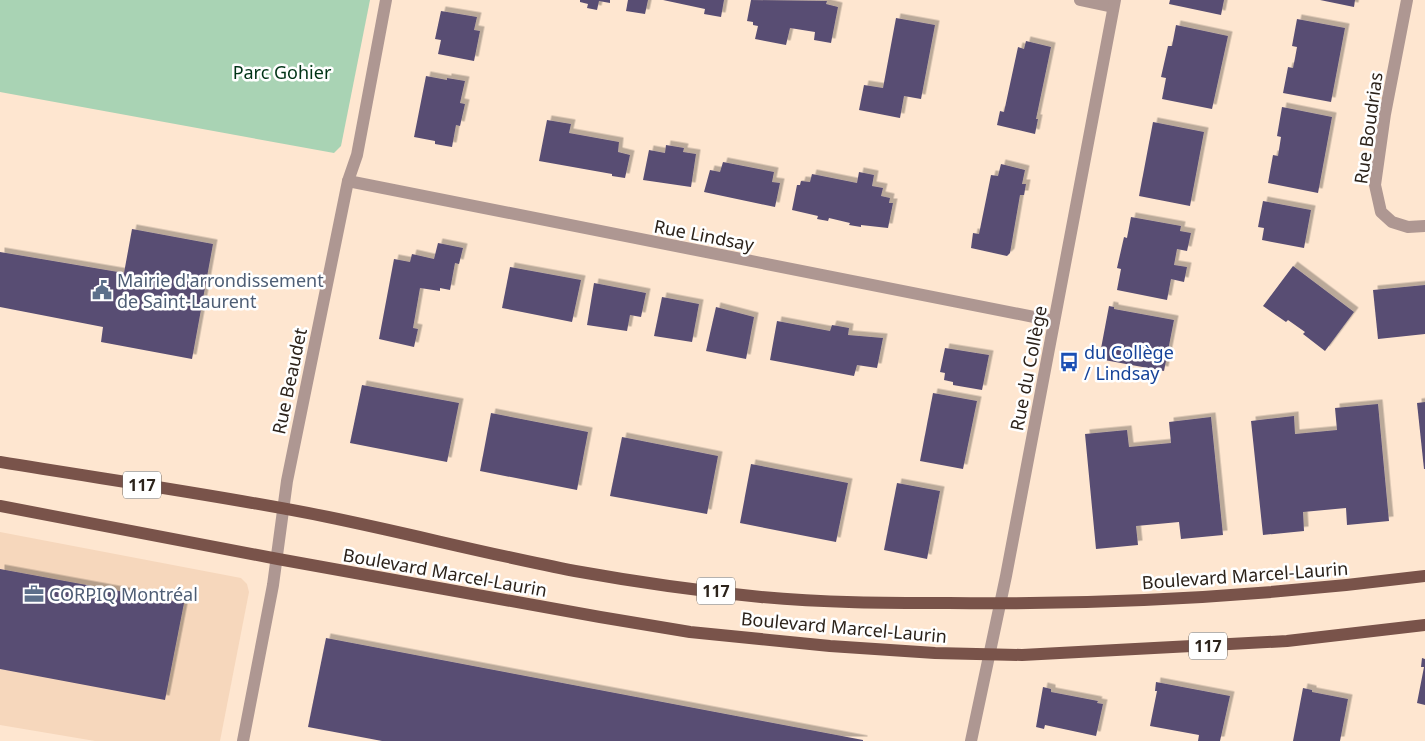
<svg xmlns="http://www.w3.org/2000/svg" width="1425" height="741" viewBox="0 0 1425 741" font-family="'Noto Sans',sans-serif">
  <defs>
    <filter id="shadow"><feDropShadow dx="4.5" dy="-4.5" stdDeviation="0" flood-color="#0004"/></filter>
  </defs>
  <rect width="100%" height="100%" fill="#fee6d0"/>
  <path fill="#f6d7bc" d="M 0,532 L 241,578 L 247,584 L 249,592 L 220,741 L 95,741 L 0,725 Z"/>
  <path fill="#a9d3b4" d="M 0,0 L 370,0 L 341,146 L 334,153 L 0,92 Z"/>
  <g fill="#584d73" filter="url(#shadow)">
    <path d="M 580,0 L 610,0 L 610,3 L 599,1 L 597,10 L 587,8 L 588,4 L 580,2 Z"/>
    <path d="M 628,0 L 648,0 L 645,14 L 626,11 Z"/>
    <path d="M 663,0 L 724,0 L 721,17 L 704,14 L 705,9 Z"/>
    <path d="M 751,0 L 827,1 L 826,4 L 838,7 L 831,43 L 814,40 L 815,32 L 790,28 L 786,45 L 755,39 L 758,26 L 753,25 L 753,22 L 747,21 Z"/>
    <path d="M 1170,0 L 1224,0 L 1221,15 L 1169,4 Z"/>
    <path d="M 1320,0 L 1355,0 L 1354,7 Z"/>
    <path d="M 441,11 L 477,17 L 474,30 L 480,31 L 474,61 L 438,54 L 441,40 L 435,39 Z"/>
    <path d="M 896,18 L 935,25 L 921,99 L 904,96 L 900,118 L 859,110 L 864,85 L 883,88 Z"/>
    <path d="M 1297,19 L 1345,28 L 1331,102 L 1283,93 L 1288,67 L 1293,68 L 1295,58 L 1297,47 L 1292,46 Z"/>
    <path d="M 1176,25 L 1228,36 L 1212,109 L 1162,99 L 1166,78 L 1161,77 L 1168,46 L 1172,46 Z"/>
    <path d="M 1026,41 L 1051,47 L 1036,119 L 1038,119 L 1035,134 L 997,125 L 1000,111 L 1004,112 L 1018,47 L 1024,49 Z"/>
    <path d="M 426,76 L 447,80 L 447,78 L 465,81 L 460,103 L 465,104 L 460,126 L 456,125 L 452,147 L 435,144 L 435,141 L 414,137 Z"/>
    <path d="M 1282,107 L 1332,117 L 1318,193 L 1268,183 L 1273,155 L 1278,156 L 1281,137 L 1277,136 Z"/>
    <path d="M 547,120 L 571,124 L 569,133 L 619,142 L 618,152 L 630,155 L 625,178 L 612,176 L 612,174 L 539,161 Z"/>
    <path d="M 1153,122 L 1204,132 L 1190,206 L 1139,196 Z"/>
    <path d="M 666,145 L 684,148 L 683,152 L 696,154 L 691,187 L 643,180 L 649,150 L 665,153 Z"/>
    <path d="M 723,162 L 774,172 L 772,182 L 780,183 L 775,207 L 704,192 L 710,170 L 720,172 Z"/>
    <path d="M 1001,164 L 1025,170 L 1022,184 L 1026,184 L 1024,195 L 1020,195 L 1010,253 L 1007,256 L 971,248 L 973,233 L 979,234 L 991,175 L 998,176 Z"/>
    <path d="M 859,172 L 874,175 L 872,186 L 883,188 L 881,196 L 890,198 L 889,203 L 893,203 L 888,228 L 861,225 L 861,227 L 849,225 L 850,223 L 829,218 L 828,221 L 817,219 L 818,216 L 792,210 L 797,185 L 800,185 L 801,181 L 810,182 L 812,174 L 857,183 Z"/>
    <path d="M 1263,201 L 1311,210 L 1304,248 L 1262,240 L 1264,228 L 1258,227 Z"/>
    <path d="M 1131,217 L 1181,226 L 1180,231 L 1191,233 L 1187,251 L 1177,249 L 1174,265 L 1187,267 L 1184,282 L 1171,279 L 1167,300 L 1117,290 L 1121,269 L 1117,268 L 1124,237 L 1127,238 Z"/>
    <path d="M 132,229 L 213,244 L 192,359 L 101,342 L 103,327 L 0,307 L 0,252 L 124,273 Z"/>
    <path d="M 438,243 L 463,248 L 459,264 L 455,263 L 450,290 L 440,288 L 440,291 L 420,288 L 413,328 L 418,329 L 414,347 L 379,339 L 394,259 L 410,262 L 412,254 L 434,259 Z"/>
    <path d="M 1293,266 L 1354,312 L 1325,351 L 1303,334 L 1305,332 L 1288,320 L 1286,322 L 1263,306 Z"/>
    <path d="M 510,267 L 581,280 L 572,322 L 502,308 Z"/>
    <path d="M 594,283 L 646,293 L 641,317 L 630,315 L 627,331 L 587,325 Z"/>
    <path d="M 1425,285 L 1425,334 L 1378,339 L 1373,290 Z"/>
    <path d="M 662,297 L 699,304 L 692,342 L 654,336 Z"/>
    <path d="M 1109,306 L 1114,307 L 1114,309 L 1174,320 L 1164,371 L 1099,359 Z"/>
    <path d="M 716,307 L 754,317 L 746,359 L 706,351 Z"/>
    <path d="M 777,321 L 830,331 L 832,325 L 849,328 L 848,335 L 883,338 L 877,368 L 857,365 L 854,376 L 770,360 Z"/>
    <path d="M 945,348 L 989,355 L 982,390 L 953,385 L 953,382 L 944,380 L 945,373 L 940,372 Z"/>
    <path d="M 362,385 L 459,403 L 447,462 L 350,443 Z"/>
    <path d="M 933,393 L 977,401 L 963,469 L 920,461 Z"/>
    <path d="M 1425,402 L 1425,469 L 1424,469 L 1417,403 Z"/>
    <path d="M 1378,404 L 1389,521 L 1347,525 L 1346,508 L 1303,512 L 1304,531 L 1263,535 L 1251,421 L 1294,416 L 1295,434 L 1337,430 L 1335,408 Z"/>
    <path d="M 491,413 L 588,432 L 577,490 L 480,471 Z"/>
    <path d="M 1211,417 L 1223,535 L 1181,539 L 1179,522 L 1136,526 L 1138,545 L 1096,549 L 1085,434 L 1127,430 L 1129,447 L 1171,443 L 1169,422 Z"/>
    <path d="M 622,437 L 718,456 L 707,514 L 610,496 Z"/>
    <path d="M 751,464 L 848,483 L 836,542 L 740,523 Z"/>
    <path d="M 897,483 L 940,491 L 927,559 L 884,550 Z"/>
    <path d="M 0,569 L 184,603 L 165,700 L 0,669 Z"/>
    <path d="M 326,638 L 863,740 L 863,741 L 382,741 L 308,727 Z"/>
    <path d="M 1422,658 L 1425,659 L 1425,705 L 1417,703 L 1424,667 L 1421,667 Z"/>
    <path d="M 1156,682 L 1230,696 L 1220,741 L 1198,741 L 1199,735 L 1150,726 L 1157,691 L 1155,691 Z"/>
    <path d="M 1043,687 L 1051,689 L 1051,692 L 1098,701 L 1097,703 L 1103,704 L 1096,736 L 1045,725 L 1044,729 L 1036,727 Z"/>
    <path d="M 1303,688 L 1312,690 L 1312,692 L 1348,699 L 1340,741 L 1293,741 Z"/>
  </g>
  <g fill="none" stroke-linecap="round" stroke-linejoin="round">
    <g stroke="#ae9792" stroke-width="12">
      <path d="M 1080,0 L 1113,7"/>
      <path d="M 1407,0 L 1385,114 L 1375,185 L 1381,212 L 1392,222 L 1408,227 L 1425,226"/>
      <path d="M 348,181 L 1054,321"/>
      <path d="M 243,741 L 273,585 L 287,481 L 348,181 L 357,155 L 386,0"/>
      <path d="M 971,741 L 1006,576 L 1115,0"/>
    </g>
    <g stroke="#79534a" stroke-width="12">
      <path d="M 0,462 C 109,480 219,495 328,517 C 411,534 492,555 575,571 C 636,582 699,591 761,597 C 824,603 887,603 949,603 C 1108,605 1267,596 1425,576"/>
      <path d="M 0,506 L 278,559 L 600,617 L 690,632 L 830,646 L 935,653 L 1022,655 L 1287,641 L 1425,625"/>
    </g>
  </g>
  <defs>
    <symbol id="civic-bare" viewBox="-9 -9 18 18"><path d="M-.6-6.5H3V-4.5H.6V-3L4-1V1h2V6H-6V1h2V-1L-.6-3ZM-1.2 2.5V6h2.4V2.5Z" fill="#5c6f8a" stroke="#fff" stroke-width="2.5" paint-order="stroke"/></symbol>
    <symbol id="bus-bare" viewBox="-9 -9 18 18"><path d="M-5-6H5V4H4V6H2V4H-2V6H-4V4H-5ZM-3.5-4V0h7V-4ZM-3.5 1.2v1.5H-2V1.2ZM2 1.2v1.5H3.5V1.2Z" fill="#1a4fb4" stroke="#fff" stroke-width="2.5" paint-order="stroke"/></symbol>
    <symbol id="office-bare" viewBox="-9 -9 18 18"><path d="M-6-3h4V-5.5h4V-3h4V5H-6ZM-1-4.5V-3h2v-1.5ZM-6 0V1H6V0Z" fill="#5c6f8a" stroke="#fff" stroke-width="2.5" paint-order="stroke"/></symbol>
  </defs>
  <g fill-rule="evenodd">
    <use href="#civic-bare" x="88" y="276" width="28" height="28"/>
    <use href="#bus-bare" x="1055" y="348" width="28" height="28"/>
    <use href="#office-bare" x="20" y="580" width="28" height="28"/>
  </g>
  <g text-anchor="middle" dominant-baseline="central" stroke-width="5" stroke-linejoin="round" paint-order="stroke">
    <g fill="#fff" stroke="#6b655f" stroke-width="1">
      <rect x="123" y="471.5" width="38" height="27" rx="4"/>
      <rect x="697" y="577.5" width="38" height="27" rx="4"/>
      <rect x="1189" y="632.5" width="38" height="27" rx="4"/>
    </g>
    <g font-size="16" font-weight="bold" fill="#2c231b">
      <text x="142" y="485">117</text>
      <text x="716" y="591">117</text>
      <text x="1208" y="646">117</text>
    </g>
    <g font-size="18" fill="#003316" stroke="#fff">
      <text x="282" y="72">Parc Gohier</text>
    </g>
    <g font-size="18" fill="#2c231b" stroke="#fff">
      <text transform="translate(1368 128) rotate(-82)">Rue Boudrias</text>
      <text transform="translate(704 235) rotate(11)">Rue Lindsay</text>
      <text transform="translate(1028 368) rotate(-79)">Rue du Collège</text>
      <text transform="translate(289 381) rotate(-78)">Rue Beaudet</text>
      <text transform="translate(445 572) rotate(10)">Boulevard Marcel-Laurin</text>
      <text transform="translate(1245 575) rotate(-4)">Boulevard Marcel-Laurin</text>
      <text transform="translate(844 627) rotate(5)">Boulevard Marcel-Laurin</text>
    </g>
    <g font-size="18" fill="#4e5e75" stroke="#fff" text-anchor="start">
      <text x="117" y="280">Mairie d'arrondissement<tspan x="117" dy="21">de Saint-Laurent</tspan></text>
      <text x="49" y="594">CORPIQ Montréal</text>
    </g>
    <g font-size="18" fill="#164399" stroke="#fff" text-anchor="start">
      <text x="1084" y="352">du Collège<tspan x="1084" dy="21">/ Lindsay</tspan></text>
    </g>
  </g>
</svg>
